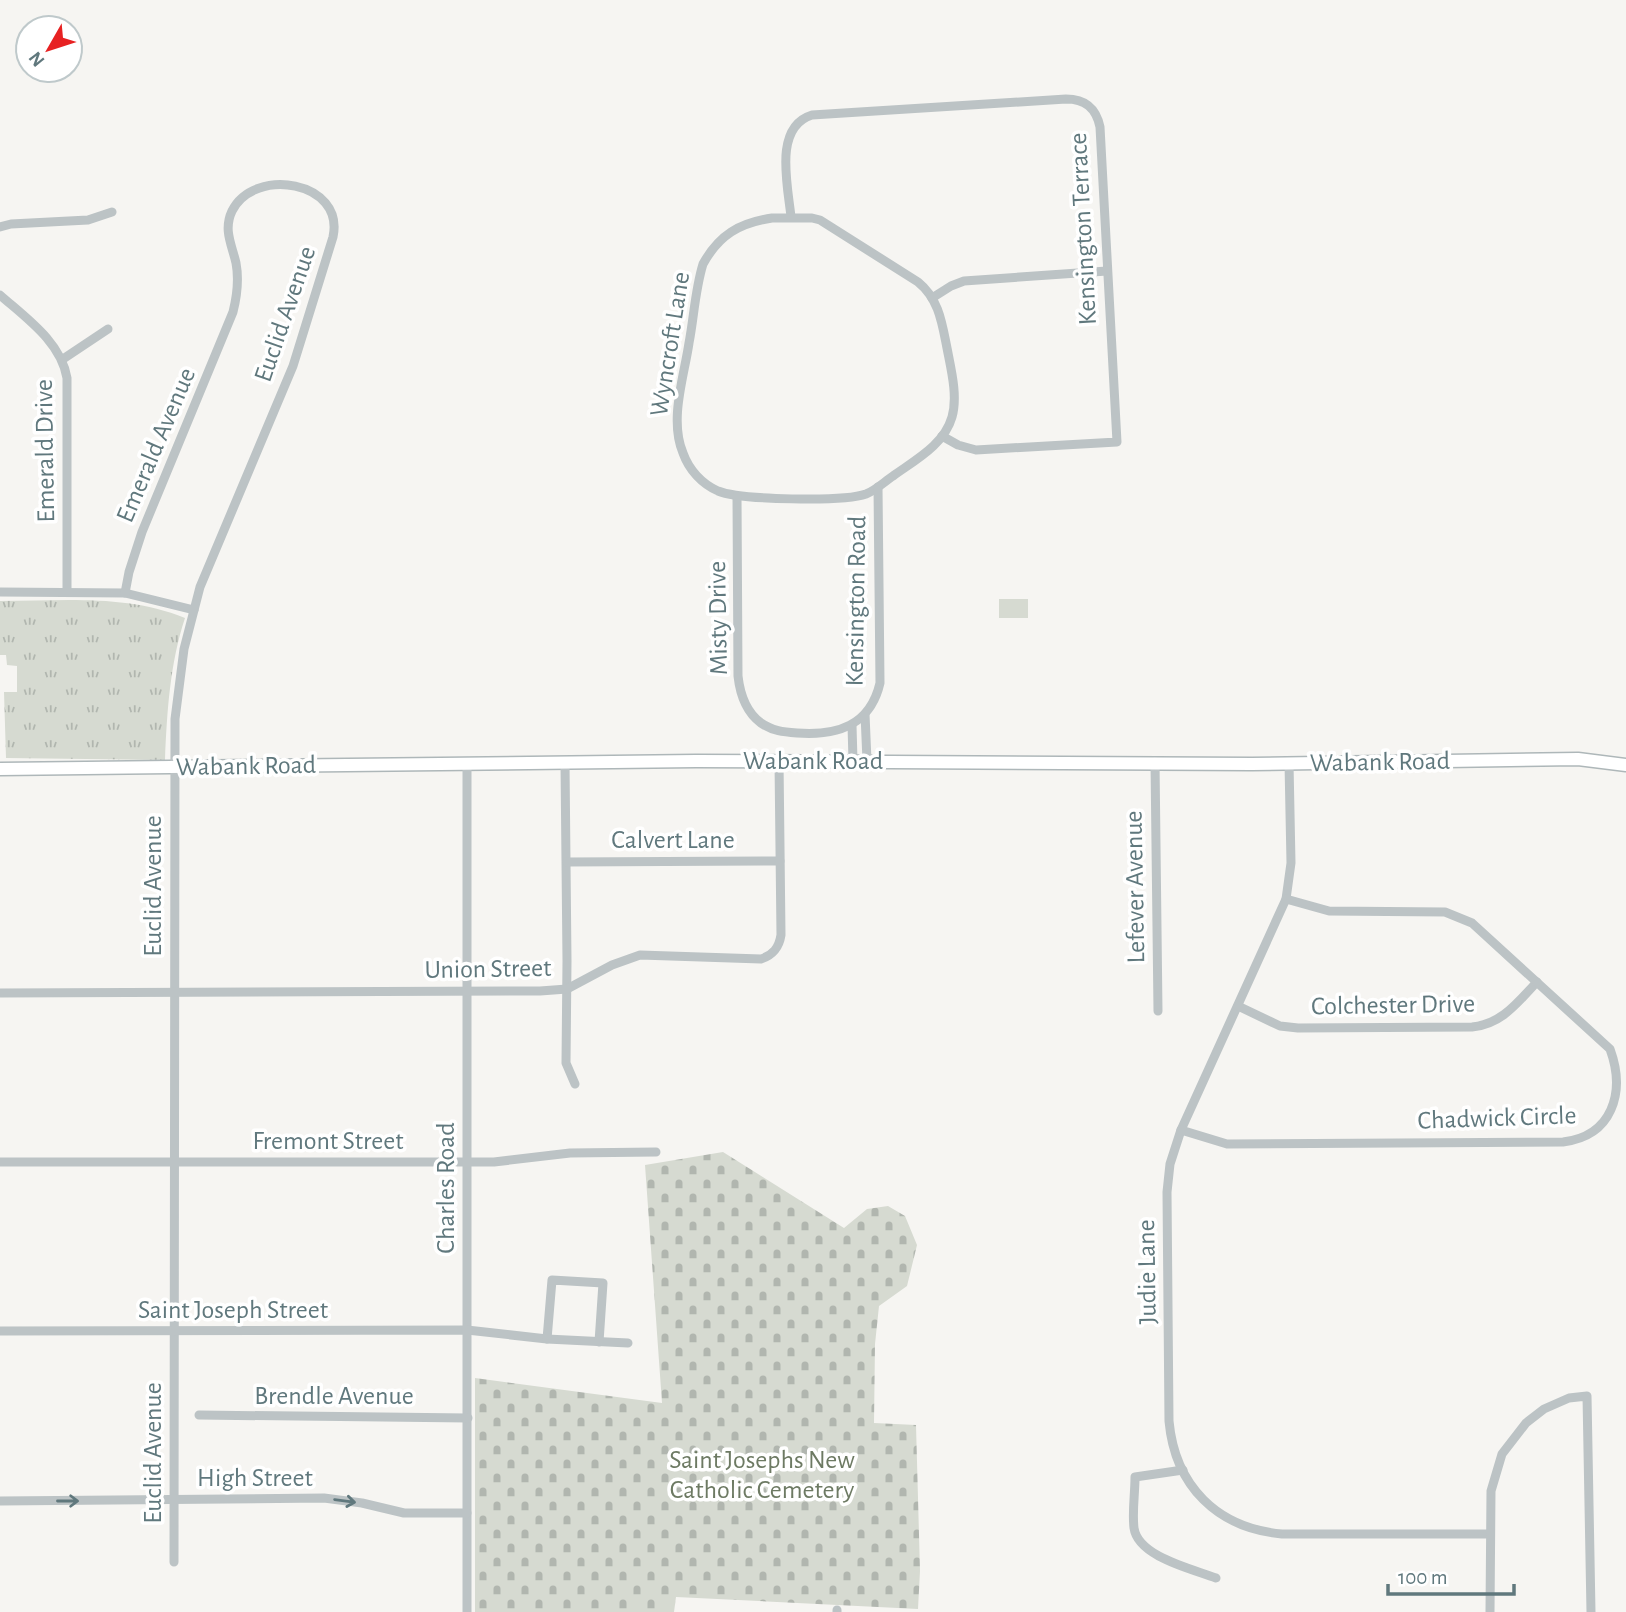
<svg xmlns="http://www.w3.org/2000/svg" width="1626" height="1612" viewBox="0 0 1626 1612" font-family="'Alegreya Sans',sans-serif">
  <defs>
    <pattern id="grass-tufts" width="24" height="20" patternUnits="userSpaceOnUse" patternTransform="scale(1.75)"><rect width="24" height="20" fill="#d6dad1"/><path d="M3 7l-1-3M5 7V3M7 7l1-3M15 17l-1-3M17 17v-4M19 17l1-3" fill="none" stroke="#b1b6af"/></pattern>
    <pattern id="cemetery-stones" width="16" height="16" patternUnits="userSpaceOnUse" patternTransform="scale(1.75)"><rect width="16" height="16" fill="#d6dad1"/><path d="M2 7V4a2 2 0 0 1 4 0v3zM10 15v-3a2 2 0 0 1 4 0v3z" fill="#b1b6af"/></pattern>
  </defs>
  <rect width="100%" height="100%" fill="#f6f5f2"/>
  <path fill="url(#grass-tufts)" d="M 0,601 C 62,601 126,594 185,618 C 170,663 167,712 165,760 L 6,758 L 4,692 L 17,692 L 17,666 L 7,665 L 6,655 L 0,655 Z"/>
  <path fill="url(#cemetery-stones)" d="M 723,1152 L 844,1228 L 867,1209 L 888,1206 L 905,1216 L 917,1245 L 907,1286 L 879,1306 L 875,1344 L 874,1423 L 916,1425 L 920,1571 L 918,1609 L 676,1597 L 674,1612 L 475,1612 L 475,1378 L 662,1403 L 645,1165 Z"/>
  <rect fill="#d6dad1" x="999" y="599" width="29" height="19"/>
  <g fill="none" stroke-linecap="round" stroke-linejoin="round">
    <defs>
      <path id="secondary" d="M 0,769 L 696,761 L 1252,764 L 1578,759 L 1626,765"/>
    </defs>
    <use href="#secondary" stroke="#aeb7b9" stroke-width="15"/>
    <g stroke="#bcc3c5" stroke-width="9">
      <path d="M 791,217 C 788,186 773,127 812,115 L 1066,99 C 1085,99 1096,108 1100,127 L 1117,442 L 976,450 L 958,445 L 942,436"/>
      <path d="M 772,218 L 812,218 L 820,220 L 918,282 C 939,299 942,323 947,348 C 951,369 958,396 952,417 C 944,445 915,460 893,476 C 884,482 876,490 866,494 C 844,502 740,500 718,491 C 702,484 689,470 683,453 C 669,420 684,377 689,343 C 694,317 695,290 703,264 C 719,235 739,223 772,218 Z"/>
      <path d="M 0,227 L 11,224 L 88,220 L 112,212"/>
      <path d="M 0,295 C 26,318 61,342 67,378 L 67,592"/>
      <path d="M 932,298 L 951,286 L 964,281 L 1107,271"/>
      <path d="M 63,359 L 108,329"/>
      <path d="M 737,496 L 738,676 C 740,694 746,712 761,723 C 772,731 784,732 797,733 C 837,736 870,726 880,683 L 878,487"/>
      <path d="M 0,592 L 125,593 L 194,610"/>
      <path d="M 125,593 L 129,572 L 142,532 L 233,312 C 237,296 239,279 236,263 C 232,245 223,230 232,211 C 254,166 345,181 333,237 L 293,366 L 200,587 L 184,649 L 175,719 L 174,1562"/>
      <path d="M 865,714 L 867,761"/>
      <path d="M 852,725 L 853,761"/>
      <path d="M 1155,762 L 1158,1011"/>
      <path d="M 565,763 L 567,961 L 566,1063 L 575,1084"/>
      <path d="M 1289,763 L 1291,863 L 1286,899 L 1181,1130 L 1170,1164 L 1167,1192 L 1169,1421 C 1175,1486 1217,1528 1282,1534 L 1490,1534"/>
      <path d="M 467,765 L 467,1612"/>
      <path d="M 567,862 L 780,861"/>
      <path d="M 0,993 L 540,991 L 567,989 L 612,965 L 640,955 L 761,959 C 773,955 779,948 781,935 L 779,761"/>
      <path d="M 1238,1006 L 1280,1026 L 1298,1028 L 1472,1027 C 1502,1024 1517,1003 1537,982"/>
      <path d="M 1181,1130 L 1227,1144 L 1563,1142 C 1612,1136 1626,1093 1610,1049 L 1472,923 L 1445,912 L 1329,911 L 1286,899"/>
      <path d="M 0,1162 L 494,1162 L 570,1153 L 656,1152"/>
      <path d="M 0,1331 L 467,1330 L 547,1339 L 628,1343"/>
      <path d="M 547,1339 L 552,1280 L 603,1283 L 599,1342"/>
      <path d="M 199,1415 L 468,1418"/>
      <path d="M 1183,1470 L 1135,1477 C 1135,1494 1132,1512 1134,1528 C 1138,1557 1193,1569 1216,1578"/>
      <path d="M 0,1501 L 324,1498 L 362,1503 L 404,1513 L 467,1513"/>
      <path d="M 837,1612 L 837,1610"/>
      <path d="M 1490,1612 L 1491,1491 L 1502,1454 L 1526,1423 L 1544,1409 L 1569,1398 L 1587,1396 L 1591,1612"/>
    </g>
    <use href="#secondary" stroke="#fff" stroke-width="12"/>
  </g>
  <defs><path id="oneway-shaft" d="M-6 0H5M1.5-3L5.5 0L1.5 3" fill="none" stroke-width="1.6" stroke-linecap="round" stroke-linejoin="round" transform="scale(1.75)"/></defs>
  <g stroke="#60787d">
    <use href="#oneway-shaft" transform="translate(68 1501)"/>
    <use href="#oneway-shaft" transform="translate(345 1501) rotate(8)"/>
  </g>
  <g text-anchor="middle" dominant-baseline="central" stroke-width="7" stroke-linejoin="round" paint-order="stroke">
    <g font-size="26" fill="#60787d" stroke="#fff">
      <text transform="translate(1083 229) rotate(-93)">Kensington Terrace</text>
      <text transform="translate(285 314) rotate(-71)">Euclid Avenue</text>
      <text transform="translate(670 344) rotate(-81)">Wyncroft Lane</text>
      <text transform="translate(156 445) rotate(-67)">Emerald Avenue</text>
      <text transform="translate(45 451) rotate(-91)">Emerald Drive</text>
      <text transform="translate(856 601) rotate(-89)">Kensington Road</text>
      <text transform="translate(718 618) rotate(-91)">Misty Drive</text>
      <text x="813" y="761">Wabank Road</text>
      <text transform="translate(1380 762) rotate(-1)">Wabank Road</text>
      <text transform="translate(246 766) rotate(-1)">Wabank Road</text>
      <text x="673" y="840">Calvert Lane</text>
      <text transform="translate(153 886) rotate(-90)">Euclid Avenue</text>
      <text transform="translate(1135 887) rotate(-91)">Lefever Avenue</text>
      <text transform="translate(488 969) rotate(-1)">Union Street</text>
      <text transform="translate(1393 1005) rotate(-1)">Colchester Drive</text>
      <text transform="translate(1497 1118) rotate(-2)">Chadwick Circle</text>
      <text x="328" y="1141">Fremont Street</text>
      <text transform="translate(446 1188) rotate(-90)">Charles Road</text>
      <text transform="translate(1147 1272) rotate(-91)">Judie Lane</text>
      <text x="233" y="1310">Saint Joseph Street</text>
      <text x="334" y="1396">Brendle Avenue</text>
      <text transform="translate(153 1453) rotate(-90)">Euclid Avenue</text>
      <text x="255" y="1478">High Street</text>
    </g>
    <g font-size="26" fill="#6d7a63" stroke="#fff">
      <text x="762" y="1460">Saint Josephs New<tspan x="762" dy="30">Catholic Cemetery</tspan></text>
    </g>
  </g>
  <g transform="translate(49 49) rotate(231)"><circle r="33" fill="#ffffff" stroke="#bfc9cb" stroke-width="2"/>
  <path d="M0-5L12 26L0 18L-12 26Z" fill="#e72122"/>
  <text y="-10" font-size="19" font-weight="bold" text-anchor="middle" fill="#60787d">N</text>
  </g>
  <path d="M1388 1584v10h126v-10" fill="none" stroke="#60787d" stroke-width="3.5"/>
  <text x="1398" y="1584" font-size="21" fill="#60787d" stroke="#ffffff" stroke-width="5" paint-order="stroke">100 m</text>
</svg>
